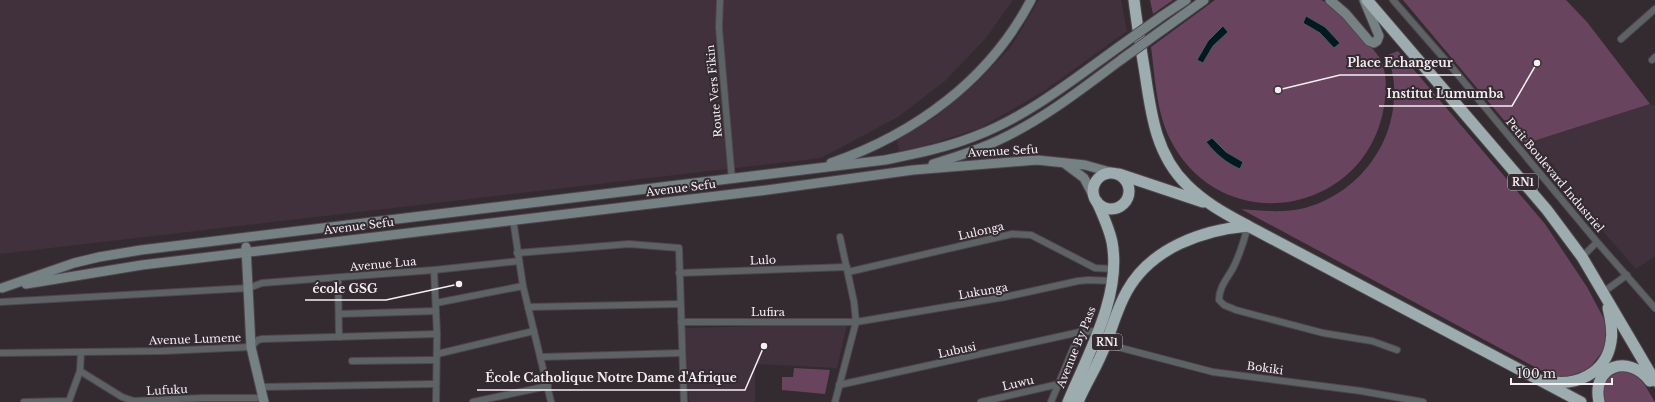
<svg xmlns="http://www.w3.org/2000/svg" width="1655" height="402" viewBox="0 0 1655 402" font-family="'Libre Baskerville',serif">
  <rect width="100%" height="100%" fill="#342b31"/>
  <g fill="#40313c">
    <path d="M 0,0 L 1013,0 L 986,38 L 945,81 L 898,117 L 821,158 L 0,254 Z"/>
    <path d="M 1039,0 L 1121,0 L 1127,31 L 1044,91 L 980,128 L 931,144 L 899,151 L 897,140 L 935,117 L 975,84 L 1010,48 Z"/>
    <path d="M 1650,104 L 1655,106 L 1655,256 L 1636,269 L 1558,180 L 1560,175 L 1553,164 L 1524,144 Z"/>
    <path d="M 847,324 L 837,368 L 755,364 L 755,402 L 689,402 L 685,328 Z"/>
  </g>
  <g fill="#68445e">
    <path d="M 1150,0 L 1173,0 L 1153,14 Z"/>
    <path d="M 1215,0 C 1240,0 1265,0 1290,0 C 1300,0 1312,0 1321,0 C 1331,2 1353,28 1360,36 C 1366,42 1374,49 1379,57 C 1386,67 1387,87 1385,99 C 1373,214 1222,243 1170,139 C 1156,111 1155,77 1151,47 Z"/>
    <path d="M 1403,0 L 1566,0 L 1587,22 L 1650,104 L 1524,144 Z"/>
    <path d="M 1398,51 L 1545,224 L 1587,287 L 1603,317 L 1606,325 L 1605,343 L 1602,352 L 1591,366 L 1584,371 L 1566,377 L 1557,376 L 1546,373 L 1241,209 C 1262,211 1284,213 1305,208 C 1356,194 1394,147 1394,94 C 1395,80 1391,67 1388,55 Z"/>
    <path d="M 794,368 L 830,370 L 825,394 L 782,390 L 782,377 L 793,377 Z"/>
    <path d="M 1624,371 C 1641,373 1647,389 1655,402 L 1605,402 C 1598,386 1609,373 1624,371 Z"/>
  </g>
  <g fill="#021a1f" stroke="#4b5a5f">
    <path d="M 1306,16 L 1325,27 L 1340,43 L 1334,48 L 1320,33 L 1303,23 Z"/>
    <path d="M 1223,26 L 1228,32 L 1213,46 L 1203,63 L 1197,60 L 1208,41 Z"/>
    <path d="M 1212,138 L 1226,152 L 1243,162 L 1240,169 C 1226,163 1216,154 1206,142 Z"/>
  </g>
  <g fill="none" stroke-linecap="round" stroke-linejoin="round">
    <defs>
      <g id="street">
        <path d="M 720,0 L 719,28 L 732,180"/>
        <path d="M 1393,0 L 1454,70 L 1597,242 L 1655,308"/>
        <path d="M 1621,39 L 1655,9"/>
        <path d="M 1652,60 L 1655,57"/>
        <path d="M 513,219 L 523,286 L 551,402"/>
        <path d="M 1248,226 C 1244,240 1240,255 1233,268 C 1227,279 1219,287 1219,300 L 1224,305 L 1236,310 L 1323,333 L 1372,341 L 1397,350"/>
        <path d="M 517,253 L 629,244 L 679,248 L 684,402"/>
        <path d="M 1582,257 L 1597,242"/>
        <path d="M 434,270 L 437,334 L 436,402"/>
        <path d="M 848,272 L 1012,234 L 1031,235 L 1095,268 L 1114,269"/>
        <path d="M 679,273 L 847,267"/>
        <path d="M 338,278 L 339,337"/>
        <path d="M 1602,293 L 1627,275"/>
        <path d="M 0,302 L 249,288 L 262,283 L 434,270 L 519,261"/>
        <path d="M 436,303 L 523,286"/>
        <path d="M 528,307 L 680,304"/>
        <path d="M 339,314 L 436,311"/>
        <path d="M 681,322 L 856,322 L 1005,297 L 1078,281 L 1089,280 L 1113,281"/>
        <path d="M 1106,344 L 1213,372 L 1361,391 L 1423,402"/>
        <path d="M 0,353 L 163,351 L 251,347 L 258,340 L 262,339 L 437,334"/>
        <path d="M 437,354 L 534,331"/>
        <path d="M 541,357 L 682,353"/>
        <path d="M 352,361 L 436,360"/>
        <path d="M 80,371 L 122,397 L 134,401 L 202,398 L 263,398"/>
        <path d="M 839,385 L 1080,332 L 1098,331"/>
        <path d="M 260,387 L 435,384"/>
        <path d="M 24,402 L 69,401 L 80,371 L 81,352"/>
        <path d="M 473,402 L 548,386"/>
        <path d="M 835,402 L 856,322 L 854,302 L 840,237"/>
        <path d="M 981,402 L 1059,384"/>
        <path d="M 1051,402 L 1080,332"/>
      </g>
      <g id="secondary">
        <path d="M 1330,0 L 1346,14 L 1369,41 L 1374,43 L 1377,41 L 1379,36 L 1364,0"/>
        <path d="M 1162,16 L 1186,0"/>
        <path d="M 1165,28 L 1204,0"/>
        <path d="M 831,163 C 915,134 989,80 1031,0"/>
        <path d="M 1064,163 L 1084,178 L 1094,197"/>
        <path d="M 933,164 C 956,157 978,150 999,140 C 1044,119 1083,88 1122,59"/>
        <path d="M 246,247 L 251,347 L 264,402"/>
        <path d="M 26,284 L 142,265 L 767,190 L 913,170 L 1037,160 L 1085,165 L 1117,174"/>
        <path d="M 2,288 L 74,263 L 99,257 L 141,250 L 885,160 C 914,154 945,148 973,137 C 1027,117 1074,79 1120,46"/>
      </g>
      <g id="highway">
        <path d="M 1134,0 C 1137,24 1141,49 1145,73 C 1151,114 1156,155 1187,185 C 1205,203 1226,214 1248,226 L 1581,402"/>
        <path d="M 1367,0 L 1547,210 L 1582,257 L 1655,381"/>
        <circle cx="1111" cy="191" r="18"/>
        <path d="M 1119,174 L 1203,202"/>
        <path d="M 1547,381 C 1575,387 1606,374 1611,342 C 1613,331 1611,320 1608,308"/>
        <path d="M 1068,402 C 1088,354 1122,295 1112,242 C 1109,228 1103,215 1097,202"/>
        <path d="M 1078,402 C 1085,385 1095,370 1102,353 C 1111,333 1116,310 1127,291 C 1151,248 1202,230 1248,226"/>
        <path d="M 1599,402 C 1591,366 1628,353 1650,381"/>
      </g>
    </defs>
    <use href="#street" stroke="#4f464c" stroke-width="8"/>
    <use href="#secondary" stroke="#4f464c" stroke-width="11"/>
    <use href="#highway" stroke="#4f464c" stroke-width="13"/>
    <use href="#street" stroke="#5d6365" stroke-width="6"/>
    <use href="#secondary" stroke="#768183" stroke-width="9"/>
    <use href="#highway" stroke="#9cacaf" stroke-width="11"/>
    <defs>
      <g id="secondary-bridge">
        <path d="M 1120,46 L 1162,16"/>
        <path d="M 1122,59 L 1165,28"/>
      </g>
    </defs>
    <use href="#secondary-bridge" stroke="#4f464c" stroke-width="11" stroke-linecap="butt"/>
    <use href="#secondary-bridge" stroke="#768183" stroke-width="9"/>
  </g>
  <g text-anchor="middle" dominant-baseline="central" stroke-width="4" stroke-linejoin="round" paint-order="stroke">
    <g fill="#342b31" stroke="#bbb4b9" stroke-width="1">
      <rect x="1508" y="174" width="30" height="16" rx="3"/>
      <rect x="1092" y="334" width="30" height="16" rx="3"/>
    </g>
    <g font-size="10" font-weight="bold" fill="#f5eef3">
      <text x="1523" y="182">RN1</text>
      <text x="1107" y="342">RN1</text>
    </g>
    <g font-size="11" fill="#f5eef3" stroke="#342b31">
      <text transform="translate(714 91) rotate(-95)">Route Vers Fikin</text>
      <text transform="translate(1003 151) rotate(-3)">Avenue Sefu</text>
      <text transform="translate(1555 175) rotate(50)">Petit Boulevard Industriel</text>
      <text transform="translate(681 188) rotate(-7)">Avenue Sefu</text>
      <text transform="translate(359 226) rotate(-7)">Avenue Sefu</text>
      <text transform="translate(981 231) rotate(-13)">Lulonga</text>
      <text transform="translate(763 260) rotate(-2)">Lulo</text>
      <text transform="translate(383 264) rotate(-5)">Avenue Lua</text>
      <text transform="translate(983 291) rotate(-10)">Lukunga</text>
      <text x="768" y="312">Lufira</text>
      <text transform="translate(195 339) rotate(-2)">Avenue Lumene</text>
      <text transform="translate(1076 347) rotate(-68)">Avenue By Pass</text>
      <text transform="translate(957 350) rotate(-12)">Lubusi</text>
      <text transform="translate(1265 368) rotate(8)">Bokiki</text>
      <text transform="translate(1018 383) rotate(-13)">Luwu</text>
      <text transform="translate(167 390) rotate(-3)">Lufuku</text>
    </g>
  </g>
  <path fill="none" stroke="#f5eef3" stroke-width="1.5" d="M1278 90L1340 75H1461M1537 63L1512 106H1379M459 284L386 300H305M764 346L745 390H477"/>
  <g fill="#f5eef3" stroke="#342b31" stroke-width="1.5">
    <circle cx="1278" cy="90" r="4"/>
    <circle cx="1537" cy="63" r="4"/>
    <circle cx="459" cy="284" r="4"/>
    <circle cx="764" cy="346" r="4"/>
  </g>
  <g font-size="12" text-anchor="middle" font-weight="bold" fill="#f5eef3" stroke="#342b31" stroke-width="4" stroke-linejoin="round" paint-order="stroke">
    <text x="1400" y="67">Place Echangeur</text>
    <text x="1445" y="98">Institut Lumumba</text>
    <text x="345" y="293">école GSG</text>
    <text x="611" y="382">École Catholique Notre Dame d'Afrique</text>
  </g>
  <path d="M1511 378v6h101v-6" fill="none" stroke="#f5eef3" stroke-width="2"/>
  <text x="1517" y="378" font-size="12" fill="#f5eef3" stroke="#342b31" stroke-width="3" paint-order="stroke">100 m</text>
</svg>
